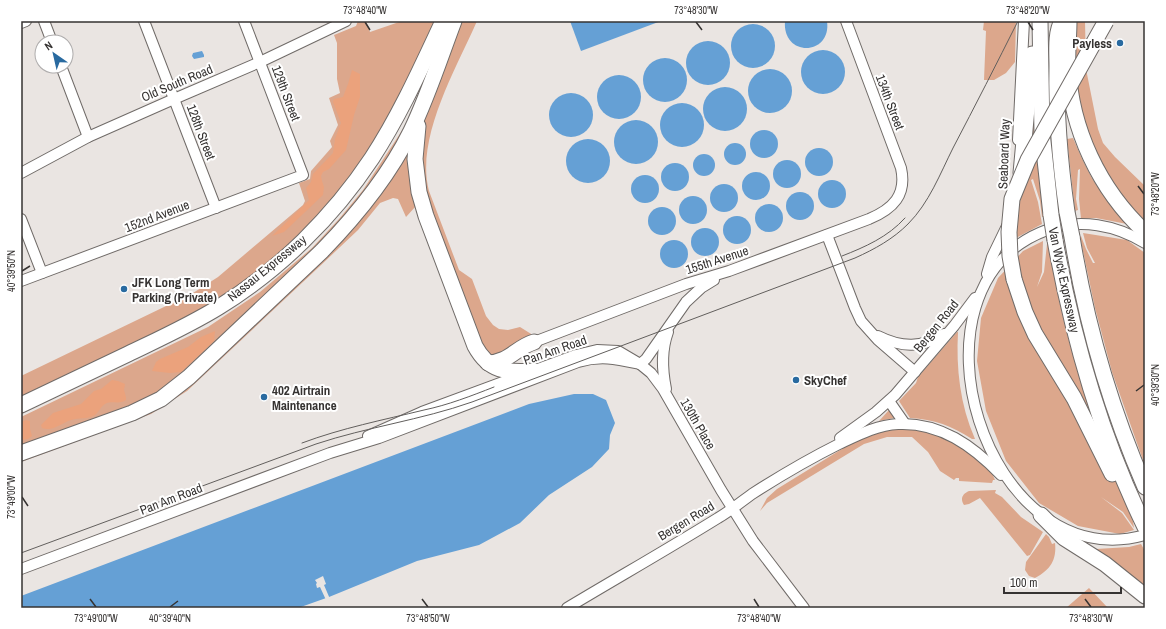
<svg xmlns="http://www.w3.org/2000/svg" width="1166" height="629" viewBox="0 0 1166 629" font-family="'Archivo Narrow',sans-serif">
  <rect width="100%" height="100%" fill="#eae5e2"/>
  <g fill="#dca78c">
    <path d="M 358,21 L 366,21 L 370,32 L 402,21 L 436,21 L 390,116 L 357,171 L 330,202 L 295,240 L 242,283 L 199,311 L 161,331 L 21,397 L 21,376 L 193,293 L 218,277 L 303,205 L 305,201 L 299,183 L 310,179 L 311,171 L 332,147 L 330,141 L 338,125 L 329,98 L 340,93 L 337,79 L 337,43 L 334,35 L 356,26 Z"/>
    <path d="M 460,21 L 477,21 C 456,69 415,138 429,191 L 459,270 L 472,279 L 486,316 L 493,325 L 499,329 L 508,330 L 520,327 L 536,337 L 497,358 L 489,355 L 481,346 L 430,212 L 421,173 L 423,126 L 427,107 Z"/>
    <path d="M 984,21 L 1016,21 L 1015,62 L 1006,73 L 994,80 L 984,80 L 986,31 L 983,30 Z"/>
    <path d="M 1075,21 L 1085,21 L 1086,69 L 1098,129 L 1103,143 L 1115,157 L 1145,186 L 1145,224 L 1114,192 L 1081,130 L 1074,66 Z"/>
    <path d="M 428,77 L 412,124 L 344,224 L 156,400 L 21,450 L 21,417 L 208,327 L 260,292 L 312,248 L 339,219 L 363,190 L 407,123 Z"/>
    <path d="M 1033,122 L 1034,122 L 1045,216 L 1042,217 L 1040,201 L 1033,179 L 1031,180 L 1038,202 L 1042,224 L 1016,238 L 1000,251 L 999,250 L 1015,218 L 1023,191 Z"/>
    <path d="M 414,137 L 416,206 L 406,217 L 398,199 L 393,198 L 380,203 L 358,230 L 320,266 L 187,391 L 151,414 L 21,462 L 21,458 L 135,417 L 324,257 Z"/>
    <path d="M 1073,138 C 1081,156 1088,174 1100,190 C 1108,201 1122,211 1127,224 L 1096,218 L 1081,219 L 1079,199 L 1080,169 L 1078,170 L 1076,199 L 1078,210 L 1075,211 L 1067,139 Z"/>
    <path d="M 1083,233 L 1127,240 L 1145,253 L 1145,466 L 1112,372 L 1095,308 L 1080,237 L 1081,236 L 1086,249 L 1093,263 L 1095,263 L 1087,248 Z"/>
    <path d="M 1043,241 L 1042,272 L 1037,287 L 1044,272 L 1047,244 L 1049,243 C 1058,311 1078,377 1100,441 C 1110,468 1122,494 1133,521 L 1134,528 L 1123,512 L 1101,497 L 1122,513 L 1134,530 L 1120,534 L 1078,526 L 1039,503 L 1006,461 L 986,411 L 977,361 L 981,318 L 998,278 L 1023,251 Z"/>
    <path d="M 957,332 L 958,332 C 956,368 960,405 975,439 L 972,439 C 952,426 934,419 910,418 L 899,401 L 916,383 L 918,377 Z"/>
    <path d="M 889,410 L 894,418 L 879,421 Z"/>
    <path d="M 898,428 L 930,430 L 965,447 L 965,451 L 969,451 L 991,471 L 995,480 L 993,480 L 992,483 L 959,481 L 959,478 L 956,478 L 954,480 L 940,471 L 928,452 L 912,437 L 887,437 L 864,444 L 767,503 L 760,511 L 767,498 L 777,489 L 850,444 L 872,434 Z"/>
    <path d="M 996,490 L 995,493 L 1002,497 L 1021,517 L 1043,532 L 1030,555 L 1027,556 L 980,498 L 969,504 L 964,505 C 960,499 962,494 969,491 Z"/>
    <path d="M 1046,534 L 1049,537 L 1052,544 L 1055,543 C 1057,560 1050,570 1035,578 L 1029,576 L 1025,570 L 1026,562 Z"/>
    <path d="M 1141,544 L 1145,551 L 1145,590 L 1111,562 L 1110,558 L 1106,559 L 1096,549 L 1129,547 Z"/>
    <path d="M 1089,588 L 1108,608 L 1066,608 Z"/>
  </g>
  <g fill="#eba27c">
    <path d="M 352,70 L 360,74 L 360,97 L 354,115 L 346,150 L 329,169 L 323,172 L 321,176 L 322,181 L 324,187 L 323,195 L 284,232 L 272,236 L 309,200 L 306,188 L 311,182 L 313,174 L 333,153 L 335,139 L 341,123 L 333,102 L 334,99 L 343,97 L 348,84 Z"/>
    <path d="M 215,331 L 214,341 L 181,372 L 170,373 L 152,371 L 156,362 L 160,359 L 188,347 L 201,337 Z"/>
    <path d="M 112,380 L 118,381 L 125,384 L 124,390 L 126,397 L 126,400 C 119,405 112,400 105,404 C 101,406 99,412 95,415 C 87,420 79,417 71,420 C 61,423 53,432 42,428 L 41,425 L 53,413 L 81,404 L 94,391 L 101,389 Z"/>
    <path d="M 26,420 L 30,421 L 30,429 L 32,436 L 28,439 L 21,440 L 21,422 Z"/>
  </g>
  <g fill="#65a0d5">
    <path d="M 570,21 L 661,21 L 581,51 Z"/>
    <path d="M 785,21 L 827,21 C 832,56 782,58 785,21 Z"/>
    <circle cx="753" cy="46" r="22"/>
    <circle cx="708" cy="63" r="22"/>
    <circle cx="823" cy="72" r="22"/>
    <path d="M 202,51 L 204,55 L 204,57 L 194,59 L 192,56 L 193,53 Z"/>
    <circle cx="665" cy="80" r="22"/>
    <circle cx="770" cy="91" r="22"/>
    <circle cx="619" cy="97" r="22"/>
    <circle cx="725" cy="109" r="22"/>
    <circle cx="571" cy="115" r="22"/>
    <circle cx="682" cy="125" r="22"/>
    <circle cx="636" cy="142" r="22"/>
    <circle cx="764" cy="144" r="14"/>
    <circle cx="588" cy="161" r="22"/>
    <circle cx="735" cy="154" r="11"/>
    <circle cx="819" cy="162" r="14"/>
    <circle cx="704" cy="165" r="11"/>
    <circle cx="787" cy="174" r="14"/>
    <circle cx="675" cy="177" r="14"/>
    <circle cx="756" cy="186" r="14"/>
    <circle cx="645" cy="189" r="14"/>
    <circle cx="832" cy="194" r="14"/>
    <circle cx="724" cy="198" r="14"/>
    <circle cx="800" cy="206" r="14"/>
    <circle cx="693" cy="210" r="14"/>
    <circle cx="769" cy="218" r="14"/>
    <circle cx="662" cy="221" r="14"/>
    <circle cx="737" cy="230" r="14"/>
    <circle cx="705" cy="242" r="14"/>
    <circle cx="674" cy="254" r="14"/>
    <path d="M 574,394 L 593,394 L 606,400 L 615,423 L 610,435 L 609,449 L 592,467 L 549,495 L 520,523 L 479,545 L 417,561 L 329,597 L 298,608 L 21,608 L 21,596 L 529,404 Z"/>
  </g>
  <path fill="#eae5e2" d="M 323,576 L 326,584 L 324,585 L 330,599 L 326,600 L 320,587 L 317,588 L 316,584 L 317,583 L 315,580 Z"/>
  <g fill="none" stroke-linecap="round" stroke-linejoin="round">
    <defs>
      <g id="minor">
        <path d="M 44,21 L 52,42"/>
        <path d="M 144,21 L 216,208"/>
        <path d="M 21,23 L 26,21"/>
        <path d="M 61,66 L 88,137"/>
        <path d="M 1018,140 L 1024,21"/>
        <path d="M 21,173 L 88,137 L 174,99 L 260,62 L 346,21"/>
        <path d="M 21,219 L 42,273"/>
        <path d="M 827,235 L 855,308 L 861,321 L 878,340 L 915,372"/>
        <path d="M 1145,243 C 1116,225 1080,218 1047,230 C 894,286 986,580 1145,535"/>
        <path d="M 987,274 L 992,257 L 1007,226"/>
        <path d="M 21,281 L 303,175 L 244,21"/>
        <path d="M 878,336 C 902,348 922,348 944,334"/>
        <path d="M 534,342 L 686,284 L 729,271 L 869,219 C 893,209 907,195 901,168 L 846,21"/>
        <path d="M 640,364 L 646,359 L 686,302 L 701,288 L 714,280"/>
        <path d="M 666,389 C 662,369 661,351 668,332"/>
        <path d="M 889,401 L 905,424"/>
        <path d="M 368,436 L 422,412 L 576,355 L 597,350 L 618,351 L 640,364 L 651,373 L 663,389 L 721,490 L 753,541 L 804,608"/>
        <path d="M 840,438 L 876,412 L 895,395 L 954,326 L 975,298"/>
        <path d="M 21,569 L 330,453 L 379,438 L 578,362 C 601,355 617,359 640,364"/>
        <path d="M 567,608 C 617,578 668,549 718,518 C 730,511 741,502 752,494 C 780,476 809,459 839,444 C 858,435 877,425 898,424 C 940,422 973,446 1001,475"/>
      </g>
      <g id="highway">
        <path d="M 1040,21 L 1042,132 L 1051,215"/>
        <path d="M 1062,21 C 1055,33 1057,52 1057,66 C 1056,115 1060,163 1067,212"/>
        <path d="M 1069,21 C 1069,36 1067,52 1068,67 C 1071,129 1099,189 1145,232"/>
        <path d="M 418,126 L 415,159 L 419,192 L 426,216 L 475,346 C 489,372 507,373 534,371"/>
        <path d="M 1021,173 L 1032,54"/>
        <path d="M 1072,237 C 1086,322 1110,407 1145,487"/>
        <path d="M 1055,240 C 1073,339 1101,437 1145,527"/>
        <path d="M 1014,279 L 1025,312 L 1035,334 L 1074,398 L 1112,474"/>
        <path d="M 488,363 C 510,362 515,348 534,342"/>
        <path d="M 21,405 C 57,388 92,371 128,354 C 159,339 190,325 219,307 C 279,270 333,217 372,158 C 400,115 421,68 443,21"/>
        <path d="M 21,453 L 132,413 L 161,399 L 189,377 L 322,251 C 357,215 389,176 411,131 C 428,96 440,58 454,21"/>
        <path d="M 1041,515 L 1064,538 L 1105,564 L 1145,596"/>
      </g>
    </defs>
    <use href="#minor" stroke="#706b68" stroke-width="12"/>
    <use href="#highway" stroke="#706b68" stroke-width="17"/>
    <use href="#minor" stroke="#fff" stroke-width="10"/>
    <use href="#highway" stroke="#fff" stroke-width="15"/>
    <g stroke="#625f5d" stroke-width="1">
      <path d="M 842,256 C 865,247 888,237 905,218"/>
      <path d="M 302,443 C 342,428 383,420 424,410 C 448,405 471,396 494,387"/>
      <path d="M 21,553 L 316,444 C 367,427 421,420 472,402 L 855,258 C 875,249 893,239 908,224 C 929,203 940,174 953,148 C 975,106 997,63 1018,21"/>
    </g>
    <defs>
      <g id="highway-bridge">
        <path d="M 1067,212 L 1072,237"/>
        <path d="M 1051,215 L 1055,240"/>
        <path d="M 1014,279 L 1010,256 L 1009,232 L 1012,199 L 1028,160 L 1106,21"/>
      </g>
    </defs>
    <use href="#highway-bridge" stroke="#706b68" stroke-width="17" stroke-linecap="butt"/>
    <use href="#highway-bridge" stroke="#fff" stroke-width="15"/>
  </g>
  <path fill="none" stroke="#363332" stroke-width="1.5" d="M 365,22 L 370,30M 696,22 L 702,30M 1028,22 L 1033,30M 1138,186 L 1144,194M 22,271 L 30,266M 1136,391 L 1144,385M 22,497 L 28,506M 90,599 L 96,607M 422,599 L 428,607M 754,599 L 759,607M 1085,599 L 1091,607M 170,607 L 178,601"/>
  <g fill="#296aa0" stroke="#fff" stroke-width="1.5">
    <circle cx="1120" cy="43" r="4"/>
    <circle cx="124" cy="289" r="4"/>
    <circle cx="796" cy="380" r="4"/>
    <circle cx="264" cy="397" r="4"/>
  </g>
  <g text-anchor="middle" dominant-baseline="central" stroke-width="4" stroke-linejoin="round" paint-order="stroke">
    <g font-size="13" font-weight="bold" fill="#363332" stroke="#fff" text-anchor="start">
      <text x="1112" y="43" text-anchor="end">Payless</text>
      <text x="132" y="282">JFK Long Term<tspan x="132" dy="15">Parking (Private)</tspan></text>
      <text x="804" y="380">SkyChef</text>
      <text x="272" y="390">402 Airtrain<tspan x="272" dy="15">Maintenance</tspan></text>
    </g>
    <g font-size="13" fill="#363332" stroke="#fff">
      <text transform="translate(177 83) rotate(-23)">Old South Road</text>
      <text transform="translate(286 93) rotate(69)">129th Street</text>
      <text transform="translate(890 102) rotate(69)">134th Street</text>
      <text transform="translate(201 132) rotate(69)">128th Street</text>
      <text transform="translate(1004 154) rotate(-88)">Seaboard Way</text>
      <text transform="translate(157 216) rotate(-21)">152nd Avenue</text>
      <text transform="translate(717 260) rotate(-18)">155th Avenue</text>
      <text transform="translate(267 268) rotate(-39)">Nassau Expressway</text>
      <text transform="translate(1064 280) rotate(78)">Van Wyck Expressway</text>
      <text transform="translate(936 326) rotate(-51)">Bergen Road</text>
      <text transform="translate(555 350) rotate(-19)">Pan Am Road</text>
      <text transform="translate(698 424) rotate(60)">130th Place</text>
      <text transform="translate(171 499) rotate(-21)">Pan Am Road</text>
      <text transform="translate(686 521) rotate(-31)">Bergen Road</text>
    </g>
  </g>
  <rect width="1166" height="629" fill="none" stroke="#ffffff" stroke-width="44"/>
  <g transform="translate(54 54) rotate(326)"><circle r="19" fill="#ffffff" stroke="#afadad"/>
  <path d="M0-3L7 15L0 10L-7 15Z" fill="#296aa0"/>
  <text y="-6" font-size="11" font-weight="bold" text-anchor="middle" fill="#363332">N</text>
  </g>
  <path d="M1004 587v6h117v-6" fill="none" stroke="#363332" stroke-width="2"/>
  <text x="1010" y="587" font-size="12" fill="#363332" stroke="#ffffff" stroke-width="3" paint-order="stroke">100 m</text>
  <rect x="22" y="22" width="1122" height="585" fill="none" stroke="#363332" stroke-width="1.5"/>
  <g font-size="10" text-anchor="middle" fill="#363332">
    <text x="365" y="14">73°48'40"W</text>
    <text x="696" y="14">73°48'30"W</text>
    <text x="1028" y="14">73°48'20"W</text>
    <text transform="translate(1155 194) rotate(-90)" y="4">73°48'20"W</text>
    <text transform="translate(11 271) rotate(-90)" y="4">40°39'50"N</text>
    <text transform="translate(1155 385) rotate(-90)" y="4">40°39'30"N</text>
    <text transform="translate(11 497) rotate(-90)" y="4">73°49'00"W</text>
    <text x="96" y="622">73°49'00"W</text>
    <text x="170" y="622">40°39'40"N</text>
    <text x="428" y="622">73°48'50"W</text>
    <text x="759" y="622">73°48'40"W</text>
    <text x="1091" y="622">73°48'30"W</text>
  </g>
</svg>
